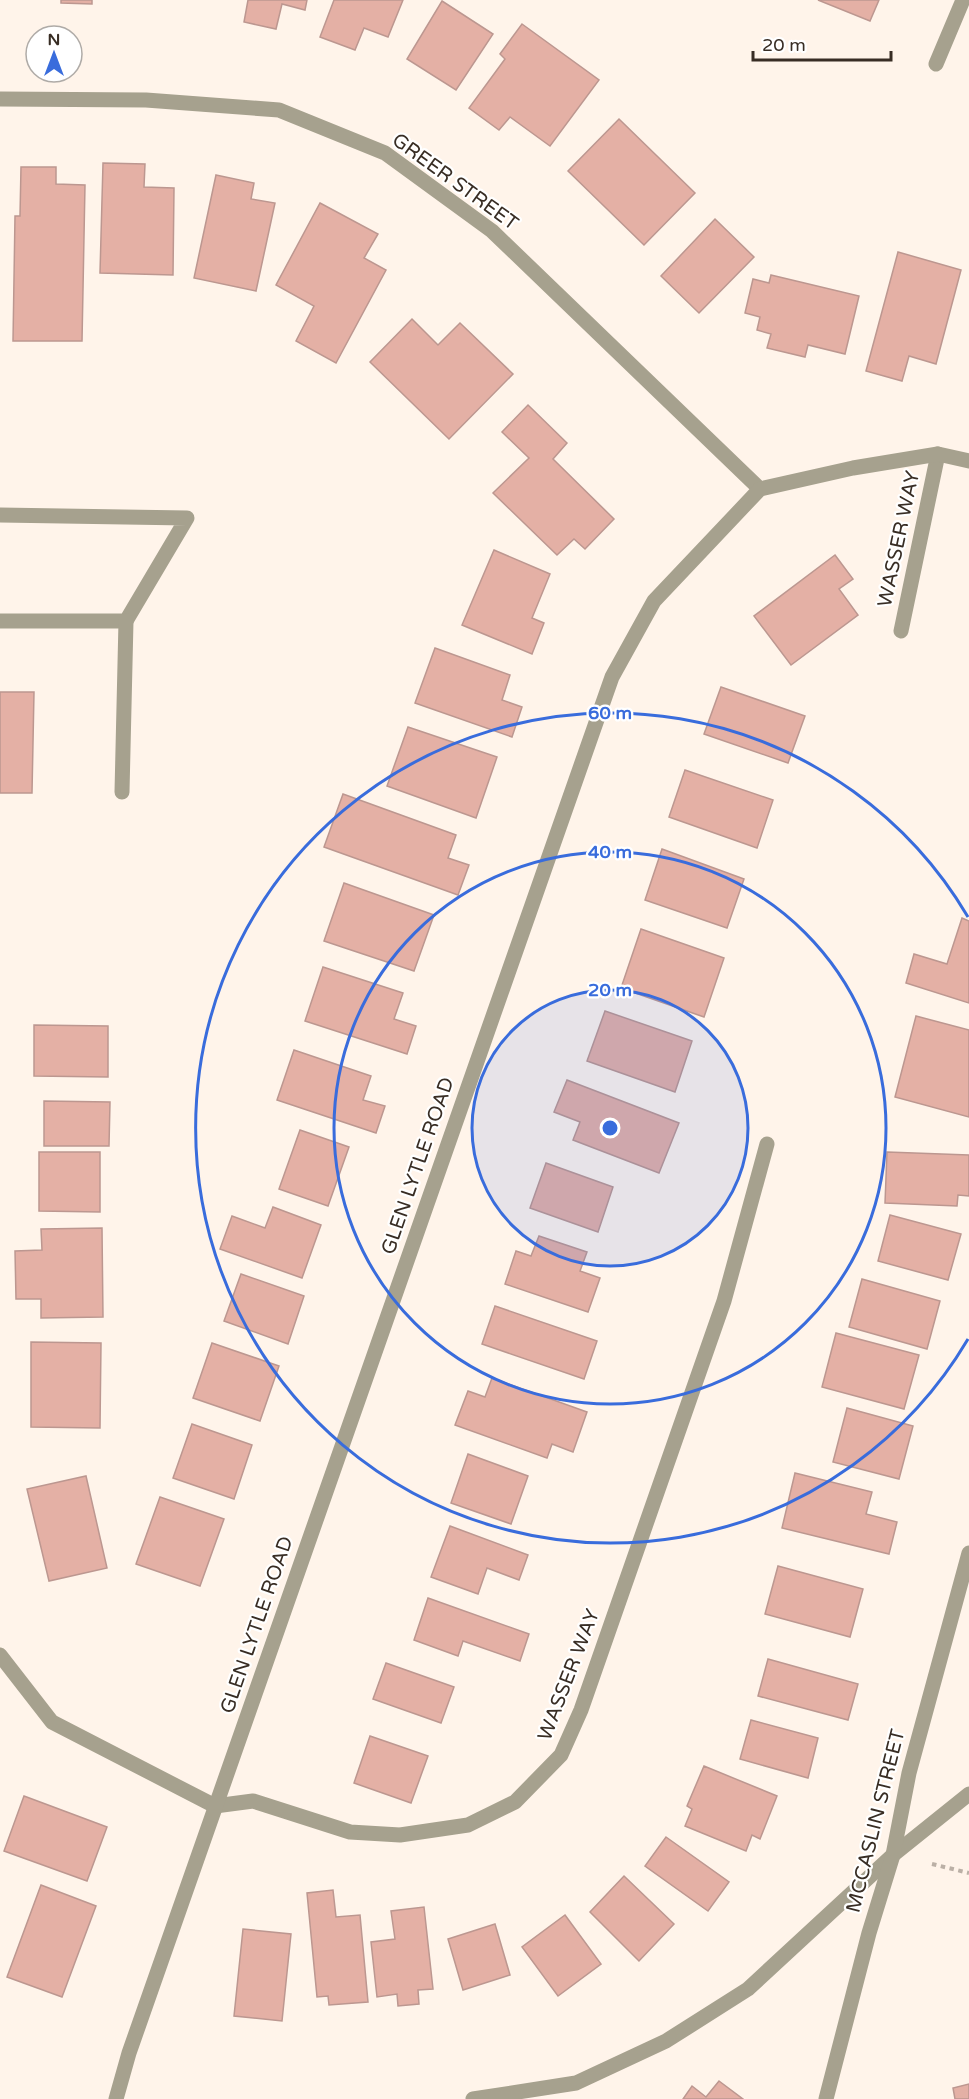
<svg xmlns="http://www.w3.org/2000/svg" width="969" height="2099" viewBox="0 0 969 2099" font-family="'Varela Round',sans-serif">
  <rect width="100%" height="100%" fill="#fff4ea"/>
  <g fill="#e4b0a5" stroke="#bc9790" stroke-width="1.5">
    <path d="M 61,0 L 92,0 L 92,4 L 61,3 Z"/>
    <path d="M 248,0 L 307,0 L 305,10 L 282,4 L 276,29 L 244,22 Z"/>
    <path d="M 334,0 L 403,0 L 388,37 L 364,28 L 355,50 L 320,37 Z"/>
    <path d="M 818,0 L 879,0 L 870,21 Z"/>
    <path d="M 442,1 L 493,34 L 456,90 L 407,59 Z"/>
    <path d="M 522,24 L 599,80 L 550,146 L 510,117 L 499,130 L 469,108 L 505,59 L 500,54 Z"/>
    <path d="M 619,119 L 695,193 L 644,245 L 568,171 Z"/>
    <path d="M 103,163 L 145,164 L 144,187 L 174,188 L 173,275 L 100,273 Z"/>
    <path d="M 21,167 L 56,167 L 56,184 L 85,185 L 82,341 L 13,341 L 15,216 L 20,216 Z"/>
    <path d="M 216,175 L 254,183 L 251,199 L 275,203 L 256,291 L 194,278 Z"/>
    <path d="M 320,203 L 378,234 L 364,258 L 386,270 L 336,363 L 296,341 L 314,306 L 276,285 Z"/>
    <path d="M 715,219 L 754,257 L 699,313 L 661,276 Z"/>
    <path d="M 898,252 L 961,270 L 936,364 L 909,356 L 902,381 L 866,371 Z"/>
    <path d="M 771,275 L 859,296 L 845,354 L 808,345 L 805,357 L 767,348 L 771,334 L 757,330 L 760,317 L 745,313 L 753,279 L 769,283 Z"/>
    <path d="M 412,319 L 438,345 L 460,323 L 513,374 L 449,439 L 370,362 Z"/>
    <path d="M 528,405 L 567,443 L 553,459 L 614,519 L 585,549 L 574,539 L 557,555 L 493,493 L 529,458 L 502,432 Z"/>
    <path d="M 494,550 L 550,574 L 532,618 L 544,623 L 532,654 L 462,625 Z"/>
    <path d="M 835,555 L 853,579 L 839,589 L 858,615 L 791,665 L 754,616 Z"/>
    <path d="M 435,648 L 510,675 L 502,700 L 522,707 L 512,737 L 415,703 Z"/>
    <path d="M 721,687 L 805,716 L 788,763 L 704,734 Z"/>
    <path d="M 0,692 L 34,692 L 32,793 L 0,793 Z"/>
    <path d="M 408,727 L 497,757 L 476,818 L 387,786 Z"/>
    <path d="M 685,770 L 773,800 L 757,848 L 669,817 Z"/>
    <path d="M 343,794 L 456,835 L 448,858 L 469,865 L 458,895 L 324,847 Z"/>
    <path d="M 662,849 L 744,879 L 727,928 L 645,900 Z"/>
    <path d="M 344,883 L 434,915 L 414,971 L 324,941 Z"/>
    <path d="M 962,918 L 969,921 L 969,1003 L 906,983 L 914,954 L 947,964 Z"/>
    <path d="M 641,929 L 724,958 L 704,1017 L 621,988 Z"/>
    <path d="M 323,967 L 403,993 L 394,1019 L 416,1026 L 407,1054 L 305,1021 Z"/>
    <path d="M 605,1011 L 692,1041 L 675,1092 L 587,1061 Z"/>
    <path d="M 916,1016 L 969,1030 L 969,1117 L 895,1097 Z"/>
    <path d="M 34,1025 L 108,1026 L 108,1077 L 34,1076 Z"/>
    <path d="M 294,1050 L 371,1076 L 363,1100 L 385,1106 L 376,1133 L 277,1100 Z"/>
    <path d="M 567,1080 L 679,1123 L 659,1173 L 573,1140 L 580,1122 L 554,1112 Z"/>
    <path d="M 44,1101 L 110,1102 L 109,1146 L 44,1146 Z"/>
    <path d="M 300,1130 L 349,1147 L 328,1206 L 279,1189 Z"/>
    <path d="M 39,1152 L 100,1152 L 100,1212 L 39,1211 Z"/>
    <path d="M 887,1152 L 969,1155 L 969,1196 L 958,1195 L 957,1206 L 885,1203 Z"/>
    <path d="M 546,1163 L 613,1187 L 598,1232 L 530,1208 Z"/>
    <path d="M 273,1207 L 321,1225 L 302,1278 L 220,1249 L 232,1216 L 265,1228 Z"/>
    <path d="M 890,1215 L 961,1234 L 948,1280 L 878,1261 Z"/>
    <path d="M 102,1228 L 103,1317 L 41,1318 L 41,1299 L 16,1299 L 15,1251 L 42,1250 L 41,1229 Z"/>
    <path d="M 539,1236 L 587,1252 L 580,1271 L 600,1278 L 588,1312 L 505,1284 L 516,1251 L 531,1256 Z"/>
    <path d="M 241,1274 L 304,1296 L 288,1344 L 224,1321 Z"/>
    <path d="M 862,1279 L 940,1301 L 927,1349 L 849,1327 Z"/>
    <path d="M 495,1306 L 597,1341 L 584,1379 L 482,1344 Z"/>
    <path d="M 836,1333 L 919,1355 L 904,1409 L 822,1387 Z"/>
    <path d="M 31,1342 L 101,1343 L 100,1428 L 31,1427 Z"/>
    <path d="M 212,1343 L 279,1366 L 260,1421 L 193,1398 Z"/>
    <path d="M 492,1378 L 587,1412 L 573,1452 L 552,1444 L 547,1458 L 455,1425 L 468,1391 L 485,1397 Z"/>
    <path d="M 847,1408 L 913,1426 L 899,1479 L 833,1462 Z"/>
    <path d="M 192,1424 L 252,1445 L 234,1499 L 173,1478 Z"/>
    <path d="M 468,1454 L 528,1476 L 511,1524 L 451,1503 Z"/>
    <path d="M 795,1473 L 872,1492 L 866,1514 L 897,1522 L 889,1554 L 782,1528 Z"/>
    <path d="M 86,1476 L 107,1568 L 49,1581 L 27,1489 Z"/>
    <path d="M 160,1497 L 224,1519 L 200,1586 L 136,1564 Z"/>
    <path d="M 450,1526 L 528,1555 L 519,1580 L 487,1568 L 478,1594 L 431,1577 Z"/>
    <path d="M 778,1566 L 863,1589 L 850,1637 L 765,1614 Z"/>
    <path d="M 428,1598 L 529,1634 L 520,1661 L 463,1641 L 458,1656 L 414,1640 Z"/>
    <path d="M 768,1659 L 858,1684 L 848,1720 L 758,1696 Z"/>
    <path d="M 386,1663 L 454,1687 L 441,1723 L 373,1699 Z"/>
    <path d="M 751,1720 L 818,1738 L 808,1778 L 740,1759 Z"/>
    <path d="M 370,1736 L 428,1756 L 411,1803 L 354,1783 Z"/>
    <path d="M 704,1766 L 777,1796 L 760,1839 L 752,1835 L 746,1851 L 685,1826 L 692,1809 L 687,1806 Z"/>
    <path d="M 24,1796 L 107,1827 L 87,1881 L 4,1851 Z"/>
    <path d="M 666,1837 L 729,1882 L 708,1911 L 645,1866 Z"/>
    <path d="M 624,1876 L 674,1924 L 639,1961 L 590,1912 Z"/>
    <path d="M 41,1885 L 96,1906 L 62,1997 L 7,1977 Z"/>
    <path d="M 333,1890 L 336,1917 L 360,1915 L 368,2002 L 329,2005 L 328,1996 L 317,1997 L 307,1893 Z"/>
    <path d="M 424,1907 L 433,1989 L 418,1990 L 419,2004 L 398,2006 L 397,1994 L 377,1997 L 371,1942 L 395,1939 L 391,1911 Z"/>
    <path d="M 565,1915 L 601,1964 L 558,1996 L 522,1947 Z"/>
    <path d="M 495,1924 L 510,1975 L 463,1990 L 448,1939 Z"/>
    <path d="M 243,1929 L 291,1934 L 282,2021 L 234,2016 Z"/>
    <path d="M 719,2081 L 743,2099 L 683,2099 L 692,2086 L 706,2097 Z"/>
    <path d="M 969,2084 L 969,2099 L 955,2099 L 953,2088 Z"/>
  </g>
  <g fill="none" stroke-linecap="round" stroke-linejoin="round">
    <path stroke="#bbb0a6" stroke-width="4" stroke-dasharray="4.5 4.5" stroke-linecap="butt" d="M 932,1864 L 969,1873"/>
    <g stroke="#a6a18e" stroke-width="15">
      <path d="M 936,64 L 963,0"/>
      <path d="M 0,515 L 187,518 L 126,621 L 0,621"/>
      <path d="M 901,631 L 938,454"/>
      <path d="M 122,792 L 126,621"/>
      <path d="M 215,1806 L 253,1801 L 350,1832 L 400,1835 L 468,1825 L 515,1802 L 561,1755 L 581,1710 L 724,1301 L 767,1144"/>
    </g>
    <g stroke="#a6a18e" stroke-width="15">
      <path d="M 0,99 L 146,100 L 279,110 L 385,153 L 492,231 L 760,489"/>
      <path d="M 0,1655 L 52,1722 L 215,1806"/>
      <path d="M 116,2099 L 129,2053 L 612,677 L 654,601 L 760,489 L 853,468 L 938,454 L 969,461"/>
      <path d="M 473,2099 L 576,2083 L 666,2041 L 748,1989 L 893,1855 L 969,1794"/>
      <path d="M 826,2099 L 869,1933 L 893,1855 L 909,1773 L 969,1553"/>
    </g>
  </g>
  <circle cx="610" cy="1128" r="138" fill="#396cdc" fill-opacity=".12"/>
  <g fill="none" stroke="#396cdc" stroke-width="3">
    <circle cx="610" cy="1128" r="138"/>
    <circle cx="610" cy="1128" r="276"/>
    <path d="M968 1339A415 415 0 1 1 968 917"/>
  </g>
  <g text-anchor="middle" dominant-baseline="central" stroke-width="4.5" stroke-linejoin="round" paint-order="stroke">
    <g font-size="20" fill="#382d24" stroke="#fff">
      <text transform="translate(455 182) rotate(36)">GREER STREET</text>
      <text transform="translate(899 539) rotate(-78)">WASSER WAY</text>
      <text transform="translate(418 1166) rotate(-71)">GLEN LYTLE ROAD</text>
      <text transform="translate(257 1625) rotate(-71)">GLEN LYTLE ROAD</text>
      <text transform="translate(569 1675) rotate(-69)">WASSER WAY</text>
      <text transform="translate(876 1821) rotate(-76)">MCCASLIN STREET</text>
    </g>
  </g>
  <circle cx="610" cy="1128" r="9" fill="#396cdc" stroke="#fff" stroke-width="3"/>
  <g font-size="18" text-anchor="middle" font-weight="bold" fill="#396cdc" stroke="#fff" stroke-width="4.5" stroke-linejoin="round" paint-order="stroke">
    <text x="610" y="719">60 m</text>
    <text x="610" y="858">40 m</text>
    <text x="610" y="996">20 m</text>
  </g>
  <g transform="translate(54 54)"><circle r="28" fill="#ffffff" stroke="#afaba7" stroke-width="1.5"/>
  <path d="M0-4.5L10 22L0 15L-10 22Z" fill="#396cdc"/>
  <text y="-9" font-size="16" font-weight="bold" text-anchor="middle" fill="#382d24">N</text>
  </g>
  <path d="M753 51v9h138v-9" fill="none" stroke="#382d24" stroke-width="3"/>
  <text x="762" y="51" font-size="18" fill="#382d24" stroke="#ffffff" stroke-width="4.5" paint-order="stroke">20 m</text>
</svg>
